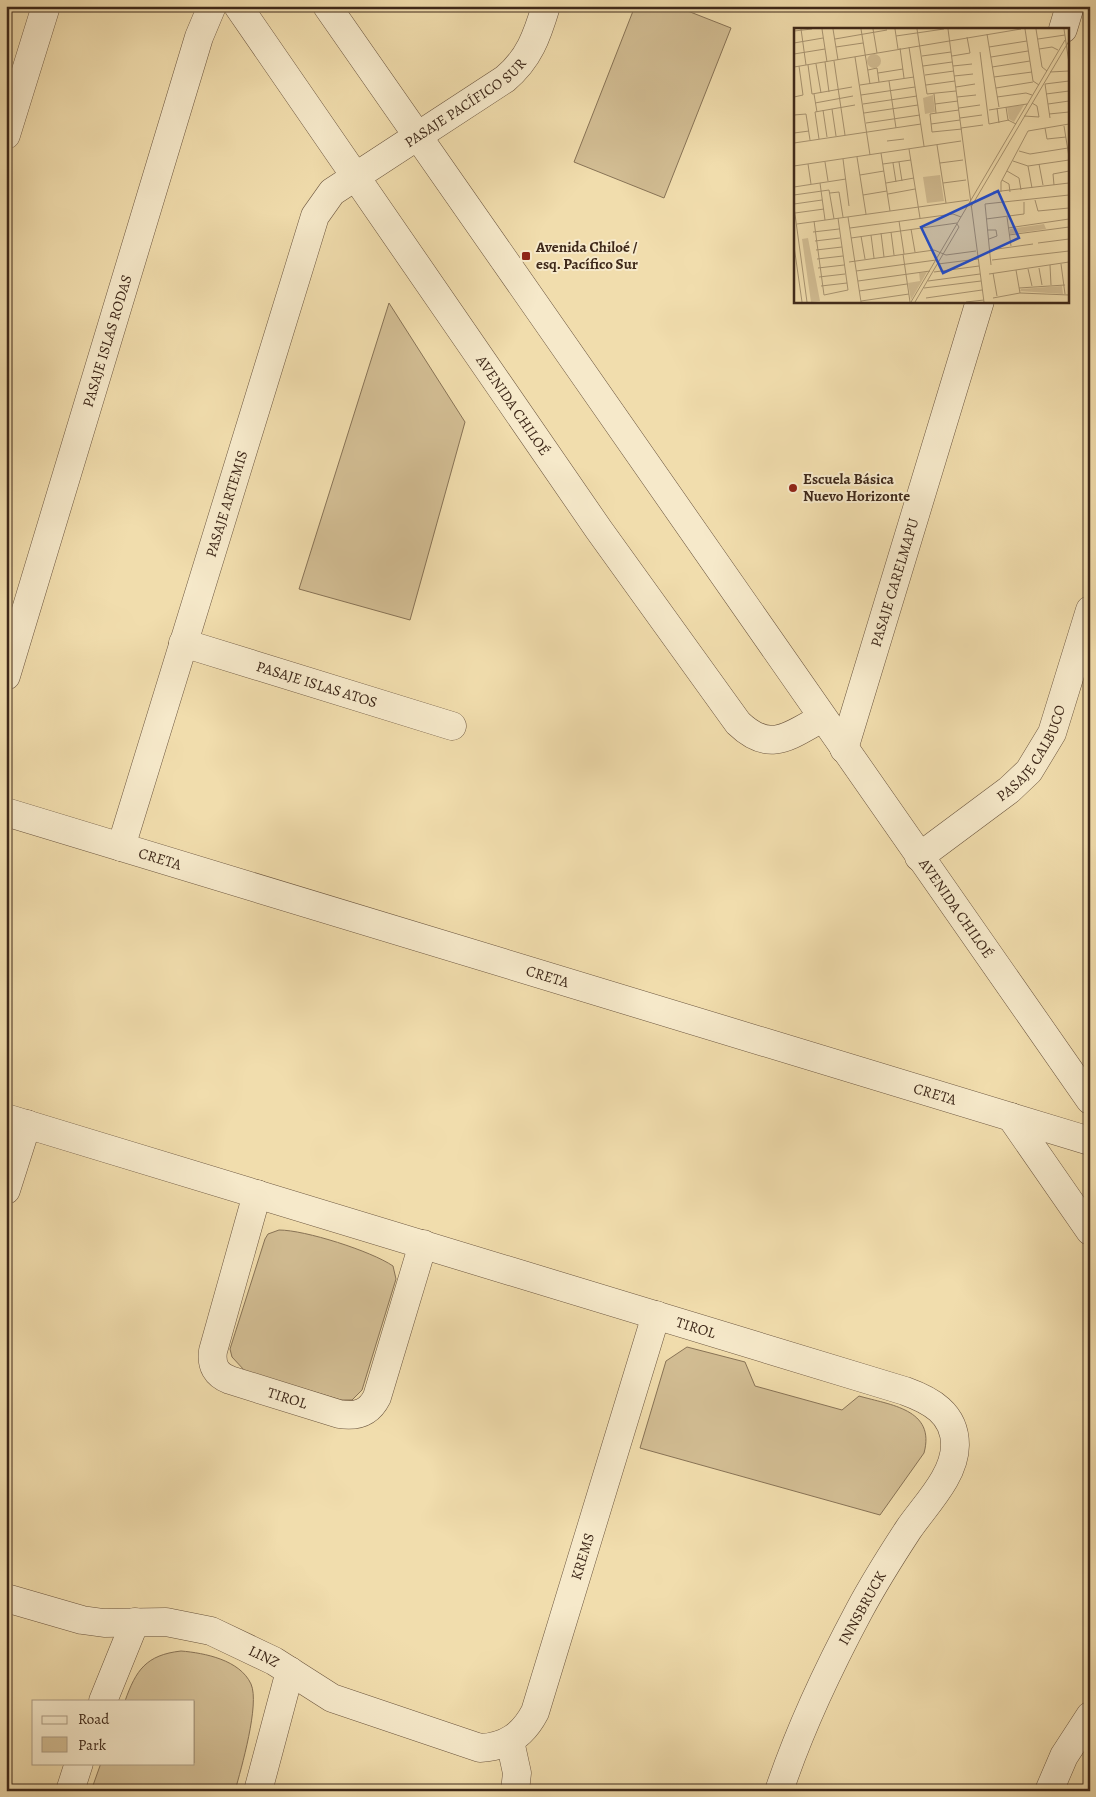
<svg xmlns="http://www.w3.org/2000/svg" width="1096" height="1797" viewBox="0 0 1096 1797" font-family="Alegreya,serif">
  <rect width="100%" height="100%" fill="#f1ddad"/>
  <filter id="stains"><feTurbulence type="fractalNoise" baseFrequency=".004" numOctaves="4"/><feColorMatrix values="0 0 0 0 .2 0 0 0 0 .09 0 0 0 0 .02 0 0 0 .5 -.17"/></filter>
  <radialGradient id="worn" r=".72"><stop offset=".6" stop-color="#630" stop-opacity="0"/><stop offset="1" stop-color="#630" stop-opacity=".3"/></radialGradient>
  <g fill="#d3be94" stroke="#887356">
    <path d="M 635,6 L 675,6 L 731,28 L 664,198 L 574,162 Z"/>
    <path d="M 389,303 L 465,422 L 410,620 L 299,589 Z"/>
    <path d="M 279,1230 C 305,1230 371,1251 393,1266 L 396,1279 L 362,1390 L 352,1400 L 341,1400 L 245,1371 L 232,1357 L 230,1349 L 265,1239 L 268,1234 Z"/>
    <path d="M 687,1347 L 745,1362 L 755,1386 L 842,1410 L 859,1396 C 890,1405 936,1409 924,1453 L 880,1515 L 640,1448 L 666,1361 Z"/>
    <path d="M 181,1651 C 205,1653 240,1660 251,1684 C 260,1704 241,1769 235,1791 L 91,1791 L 101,1763 L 194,1763 L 194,1701 L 125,1701 C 136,1670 146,1655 181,1651 Z"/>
  </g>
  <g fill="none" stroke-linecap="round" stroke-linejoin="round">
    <defs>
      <g id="minor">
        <path id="s1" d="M 238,6 L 599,530 L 738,723 C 770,754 789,736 822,718"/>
        <path id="s2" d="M 327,6 L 1090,1100"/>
        <path d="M 1063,29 L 1070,6"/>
        <path d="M 6,135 L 46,6"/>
        <path id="s3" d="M 183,643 L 452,726"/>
        <path id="s4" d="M 6,676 L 199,37 L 212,6"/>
        <path id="s5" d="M 844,749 L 980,301"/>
        <path id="s6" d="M 6,812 L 1090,1141"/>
        <path id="s7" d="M 121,847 L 315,216 L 332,192 L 505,79 C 529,59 537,36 546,6"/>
        <path id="s8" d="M 919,857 L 1009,790 L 1029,771 L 1052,733 L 1090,610"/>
        <path d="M 1011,1117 L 1090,1231"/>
        <path id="s9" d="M 6,1118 L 905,1391 C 930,1400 955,1413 955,1445 C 955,1476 925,1505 908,1530 C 891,1556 874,1583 859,1611 C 828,1669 800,1728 779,1791"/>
        <path d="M 6,1190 L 27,1124"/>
        <path id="s10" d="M 257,1194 L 213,1351 C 211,1365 216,1375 230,1380 L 339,1414 C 357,1417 369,1413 377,1397 L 423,1244"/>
        <path id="s11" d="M 6,1598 L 82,1620 L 104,1623 L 166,1622 L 211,1631 L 274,1661 L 332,1698 L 480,1748 C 506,1747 523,1735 535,1712 L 656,1315"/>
        <path d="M 103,1701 L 135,1622"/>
        <path d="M 510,1741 L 517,1773 L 515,1791"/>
        <path d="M 70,1791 L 79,1763"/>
        <path d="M 258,1791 L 290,1671"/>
        <path d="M 1049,1791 L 1064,1756 L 1090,1716"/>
      </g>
    </defs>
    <use href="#minor" stroke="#6b553e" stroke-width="29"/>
    <use href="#minor" stroke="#f6e9ca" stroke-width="28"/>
  </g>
  <g fill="#8f2418" stroke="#f6e9ca" stroke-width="2">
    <rect x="521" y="251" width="10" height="10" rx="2.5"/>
    <circle cx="793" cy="488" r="5"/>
  </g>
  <g text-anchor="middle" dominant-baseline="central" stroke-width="4" stroke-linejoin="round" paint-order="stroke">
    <g font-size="15" fill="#3e2819" stroke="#f6e9ca">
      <text stroke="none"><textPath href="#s7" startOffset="850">PASAJE PACÍFICO SUR</textPath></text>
      <text stroke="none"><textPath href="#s4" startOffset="350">PASAJE ISLAS RODAS</textPath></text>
      <text stroke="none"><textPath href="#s1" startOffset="485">AVENIDA CHILOÉ</textPath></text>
      <text stroke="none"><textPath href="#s7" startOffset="359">PASAJE ARTEMIS</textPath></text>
      <text stroke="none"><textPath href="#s5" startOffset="174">PASAJE CARELMAPU</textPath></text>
      <text stroke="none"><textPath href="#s3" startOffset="140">PASAJE ISLAS ATOS</textPath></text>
      <text stroke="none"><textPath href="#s8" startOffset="156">PASAJE CALBUCO</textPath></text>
      <text stroke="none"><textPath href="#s6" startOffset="161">CRETA</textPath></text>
      <text stroke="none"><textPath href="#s2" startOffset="1100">AVENIDA CHILOÉ</textPath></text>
      <text stroke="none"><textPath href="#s6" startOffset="566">CRETA</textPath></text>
      <text stroke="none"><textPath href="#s6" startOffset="971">CRETA</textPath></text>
      <text stroke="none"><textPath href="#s9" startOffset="721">TIROL</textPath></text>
      <text stroke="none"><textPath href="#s10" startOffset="260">TIROL</textPath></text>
      <text stroke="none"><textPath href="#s11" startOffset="736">KREMS</textPath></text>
      <text transform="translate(862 1608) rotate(-61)">INNSBRUCK</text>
      <text stroke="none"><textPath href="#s11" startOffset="268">LINZ</textPath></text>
    </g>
    <g font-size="15" font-weight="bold" fill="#3e2819" stroke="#f6e9ca" text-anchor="start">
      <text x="536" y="247">Avenida Chiloé /<tspan x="536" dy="17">esq. Pacífico Sur</tspan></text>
      <text x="803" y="479">Escuela Básica<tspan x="803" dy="17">Nuevo Horizonte</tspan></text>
    </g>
  </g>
  <g transform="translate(794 28)">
    <rect width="275" height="275" fill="#f1ddad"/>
    <path d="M73 33a7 7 0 1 1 14 0a7 7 0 1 1-14 0ZM 139,67 L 141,84 L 131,86 L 129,70 ZM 230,77 L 220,94 L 215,91 L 213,79 ZM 146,147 L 150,173 L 133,175 L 129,149 ZM 250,196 L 252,201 L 216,206 L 216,201 ZM 14,210 L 26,273 L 17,274 L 8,211 ZM 133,244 L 117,272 L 114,255 L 126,253 L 125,245 ZM 268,258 L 269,266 L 226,263 L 227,261 Z" fill="#d3be94"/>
    <path fill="none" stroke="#a99572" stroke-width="1" d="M 7,1 L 12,37M 28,1 L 33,34M 39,1 L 44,32M 67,1 L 76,56M 79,1 L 83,25M 101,1 L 104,21M 123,1 L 133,66 L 162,63M 154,1 L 190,274M 231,1 L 239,53 L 245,57M 242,1 L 248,39 L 253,43M 270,1 L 275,35M 0,3 L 18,1M 193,6 L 205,79M 102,8 L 150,1M 41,11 L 93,2M 244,11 L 271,7M 0,15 L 29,10M 42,19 L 69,15M 115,19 L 130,118M 195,19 L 233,13M 106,20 L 110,50M 245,21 L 258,19 L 264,22M 186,24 L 195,96 L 215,92M 0,26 L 31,21M 128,28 L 157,24M 158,28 L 176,25 L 173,9M 61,29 L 76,127M 197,29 L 234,23M 40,33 L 51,107M 31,34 L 35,64M 22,36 L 27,65M 14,37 L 18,66 L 58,59M 129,38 L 158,34M 159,38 L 178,36M 0,39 L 227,1M 198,39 L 236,33M 74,42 L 83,40 L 85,54M 256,44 L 275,43M 84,45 L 109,41M 131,47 L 160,43M 160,48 L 179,46M 200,49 L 238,44M 95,53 L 102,100M 251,56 L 256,90M 251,56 L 275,53M 66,57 L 120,49M 132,57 L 161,53M 162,59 L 181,56M 202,60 L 239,54M 20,66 L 23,84M 140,66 L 142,85M 252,66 L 275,63M 67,67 L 121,59M 0,69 L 9,67 L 5,38M 163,69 L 182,67M 203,69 L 232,65 L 238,67M 21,75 L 59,68M 69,76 L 123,68M 141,76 L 164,73M 254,76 L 275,73M 212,79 L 214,92 L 222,96M 165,80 L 186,77M 203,80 L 205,95M 38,81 L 42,108M 29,82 L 33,109M 165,82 L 136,86 L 138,104 L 168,101M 195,82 L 233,76M 70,85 L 124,77M 255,86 L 275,84M 0,87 L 12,86 L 16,112M 230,88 L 245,89 L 243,78 L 238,75M 166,90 L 188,87M 72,95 L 126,87M 137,96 L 166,92M 270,98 L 275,129M 167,100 L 189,97M 251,100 L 253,111 L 272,109M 0,105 L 15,103M 25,111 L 21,84 L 61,77M 93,113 L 110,111M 0,115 L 127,96M 143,117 L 152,175M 115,121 L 126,190M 225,123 L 236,126 L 274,120M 87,125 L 96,183M 63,129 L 72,186M 49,131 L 55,178M 219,133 L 234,138 L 275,132M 31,134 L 34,153M 105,134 L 108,153M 99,135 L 102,154M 146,135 L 169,132M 14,136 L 17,156M 89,136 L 117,132M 245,136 L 249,157M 0,138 L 167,113M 234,138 L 238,160M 213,143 L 225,150 L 227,162M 66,147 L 90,143M 208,152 L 215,156 L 216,164M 26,155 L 31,192M 92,155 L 120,150M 149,155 L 172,152M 260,157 L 259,146 L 275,143M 0,159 L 52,151M 199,164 L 275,155M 207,164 L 207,154 L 234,103 L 275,96M 36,165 L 45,164 L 49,189M 94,166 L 121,161M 0,167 L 35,162 L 40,191M 69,167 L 93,163M 241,172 L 244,183 L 275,180M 0,176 L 28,172M 0,179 L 13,274M 177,179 L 275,13M 1,185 L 30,181M 54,189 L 67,274M 213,189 L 217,218M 192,191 L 230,186 L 230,174M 20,193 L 30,267 L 54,262 L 44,190M 105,193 L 110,226M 3,196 L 175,172M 56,200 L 159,186 L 167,189M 214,200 L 275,191M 117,201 L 121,224M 193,202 L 202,202 L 203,208 L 195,211M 19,204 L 45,201M 97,204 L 100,227M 87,205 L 90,229M 77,207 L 80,230M 215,207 L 275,199M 67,208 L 71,231M 57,210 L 163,195M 21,213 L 46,210M 244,215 L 275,211M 0,218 L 8,274M 22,222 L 48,219M 196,222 L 239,216M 109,226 L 116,274M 23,231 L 49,228M 198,232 L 275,223M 55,234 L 140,222 L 152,227 L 182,223M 144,236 L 184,231M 267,236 L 271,266M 197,237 L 191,176 L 275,167M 256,237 L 257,257M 24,240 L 50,237M 245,240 L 248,257M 234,241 L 238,258M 222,242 L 226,265M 62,243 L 142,232M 140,244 L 185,238M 199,245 L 203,268M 195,246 L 275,234M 25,249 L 51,246M 64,253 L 136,243M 134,253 L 186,246M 27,258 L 53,255M 130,260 L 187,253M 225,260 L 271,257M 65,263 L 113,256M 132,270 L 188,262M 199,270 L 226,265 L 275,267M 67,273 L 115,266M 117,274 L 271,12M 121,274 L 165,199 L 163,196M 172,274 L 190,272"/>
    <path fill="#1d4ed8" fill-opacity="0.15" stroke="#1d4ed8" stroke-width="2.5" d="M 204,163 L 225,210 L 149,245 L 127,199 Z"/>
    <rect width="275" height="275" fill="none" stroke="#3e2819" stroke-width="2.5"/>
  </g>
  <rect width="1096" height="1797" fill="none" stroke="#f1ddad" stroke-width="25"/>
  <rect x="8" y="8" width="1081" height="1782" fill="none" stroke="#3e2819" stroke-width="2.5"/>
  <rect x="12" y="12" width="1071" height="1772" fill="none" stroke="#3e2819"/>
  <rect x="32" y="1700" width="162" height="65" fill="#f6e9ca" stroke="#ac9c83"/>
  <rect x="42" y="1716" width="25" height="8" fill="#f6e9ca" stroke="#ac9c83"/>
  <text x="78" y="1724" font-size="15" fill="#3e2819">Road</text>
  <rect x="42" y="1737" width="25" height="15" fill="#d3be94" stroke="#ac9c83"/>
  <text x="78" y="1750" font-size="15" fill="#3e2819">Park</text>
  <rect width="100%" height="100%" filter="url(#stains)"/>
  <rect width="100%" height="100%" fill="url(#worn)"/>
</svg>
